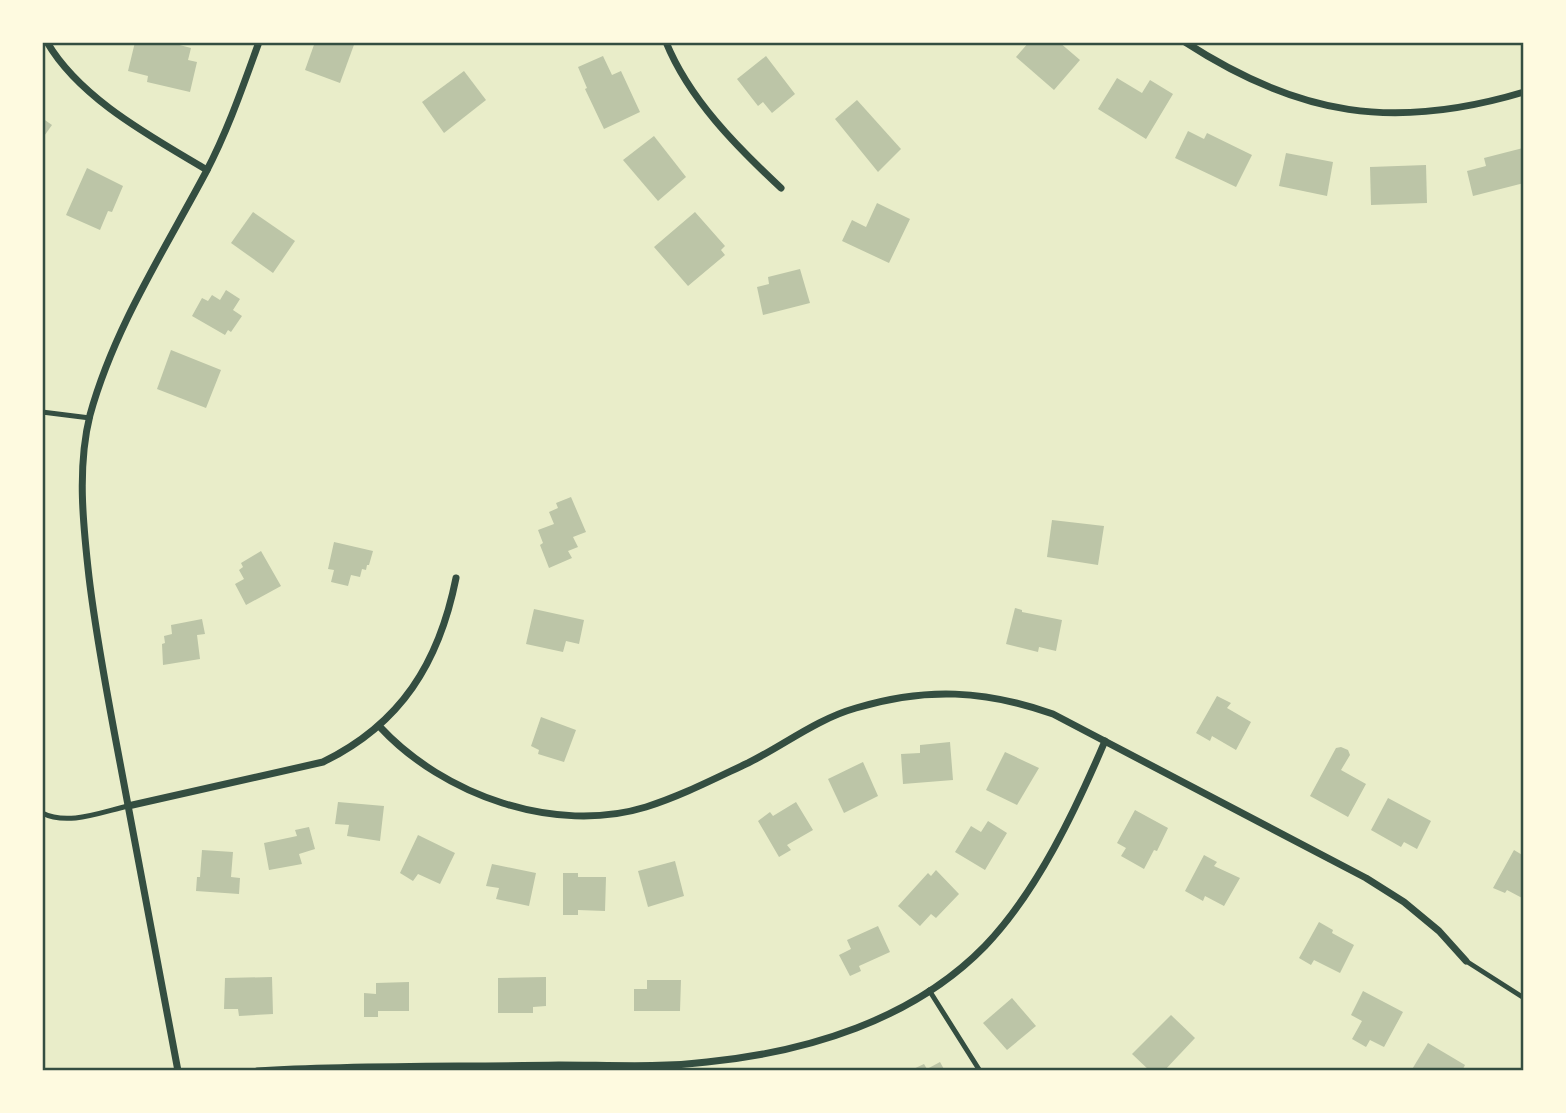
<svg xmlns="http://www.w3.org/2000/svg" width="1566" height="1113" viewBox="0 0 1566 1113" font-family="'PT Sans',sans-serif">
  <rect width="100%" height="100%" fill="#e9edc9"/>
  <g fill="#bcc5a7">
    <path d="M 135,42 L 168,42 L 191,48 L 188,60 L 197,62 L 190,92 L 147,82 L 148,76 L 128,71 Z"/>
    <path d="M 315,42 L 355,42 L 340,83 L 305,70 Z"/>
    <path d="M 1029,42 L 1059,42 L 1080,60 L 1054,90 L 1016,57 Z"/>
    <path d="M 603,56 L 612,75 L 621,71 L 640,112 L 604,129 L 585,89 L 587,88 L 578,67 Z"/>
    <path d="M 766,56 L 795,94 L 772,113 L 763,102 L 758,106 L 737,79 Z"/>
    <path d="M 464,71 L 486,100 L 444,133 L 422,102 Z"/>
    <path d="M 1117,78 L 1142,93 L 1150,80 L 1173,94 L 1146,139 L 1098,109 Z"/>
    <path d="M 857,100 L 901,149 L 878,172 L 835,119 Z"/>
    <path d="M 42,118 L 52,125 L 42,139 Z"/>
    <path d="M 1188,131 L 1204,139 L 1207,133 L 1252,155 L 1236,187 L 1175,158 Z"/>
    <path d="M 654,136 L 686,177 L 658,201 L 623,160 Z"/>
    <path d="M 1523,148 L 1524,183 L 1473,196 L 1467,171 L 1486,166 L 1484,158 Z"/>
    <path d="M 1286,153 L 1333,162 L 1327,196 L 1279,186 Z"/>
    <path d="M 1426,165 L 1427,203 L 1371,205 L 1370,167 Z"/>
    <path d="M 87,168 L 123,186 L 112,212 L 108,211 L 100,230 L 66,215 Z"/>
    <path d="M 877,203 L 910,219 L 889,263 L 842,241 L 852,220 L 866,227 Z"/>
    <path d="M 253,212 L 295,241 L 273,273 L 231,243 Z"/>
    <path d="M 695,212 L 725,246 L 721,250 L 725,255 L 688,286 L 654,247 Z"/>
    <path d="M 800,269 L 810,303 L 763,315 L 757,287 L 769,284 L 768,277 Z"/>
    <path d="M 226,290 L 240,299 L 233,310 L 242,316 L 231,332 L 228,330 L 225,335 L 192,316 L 202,298 L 208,301 L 212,295 L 220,300 Z"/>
    <path d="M 171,350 L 221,370 L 206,408 L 157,389 Z"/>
    <path d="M 571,497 L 586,532 L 573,537 L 578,547 L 568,551 L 572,558 L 549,568 L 540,545 L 543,543 L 538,530 L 554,524 L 549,512 L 558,508 L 556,503 Z"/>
    <path d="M 1052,520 L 1104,526 L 1098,565 L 1047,557 Z"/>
    <path d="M 334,542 L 373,551 L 369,565 L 367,565 L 366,570 L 362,569 L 360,577 L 351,575 L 348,586 L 331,582 L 334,570 L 328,569 Z"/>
    <path d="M 261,551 L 281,586 L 246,605 L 235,584 L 244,579 L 239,570 L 243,567 L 241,563 Z"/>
    <path d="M 1015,608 L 1022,610 L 1022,612 L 1062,620 L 1056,651 L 1039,647 L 1038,652 L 1006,644 Z"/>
    <path d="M 534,609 L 584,620 L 579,644 L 566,641 L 563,652 L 526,644 Z"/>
    <path d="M 202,619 L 205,634 L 197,635 L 200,659 L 163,665 L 162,644 L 165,643 L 164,636 L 172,634 L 171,625 Z"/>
    <path d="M 1217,696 L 1231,703 L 1227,708 L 1251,722 L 1236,750 L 1212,736 L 1210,741 L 1196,733 Z"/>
    <path d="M 541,717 L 576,730 L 564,762 L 538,754 L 539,750 L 531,746 Z"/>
    <path d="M 950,742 L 953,780 L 903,784 L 901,754 L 920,753 L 920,745 Z"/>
    <path d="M 1341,747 L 1348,750 L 1350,755 L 1341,770 L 1366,784 L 1348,817 L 1310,796 L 1336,748 Z"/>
    <path d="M 1005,752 L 1039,768 L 1017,805 L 986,790 Z"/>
    <path d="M 863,762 L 878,796 L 844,813 L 828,779 Z"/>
    <path d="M 1388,798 L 1431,821 L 1417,849 L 1404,842 L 1401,847 L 1371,830 Z"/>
    <path d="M 338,802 L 384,806 L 380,841 L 347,836 L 349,825 L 335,824 Z"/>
    <path d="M 796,802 L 813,830 L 787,845 L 791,850 L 779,857 L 758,821 L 770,812 L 773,816 Z"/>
    <path d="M 1135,810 L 1168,828 L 1157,851 L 1154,850 L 1144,869 L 1121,856 L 1126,848 L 1117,843 Z"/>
    <path d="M 988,821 L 1007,833 L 985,870 L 955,852 L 971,826 L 981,832 Z"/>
    <path d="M 309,827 L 315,849 L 299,854 L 302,864 L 269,870 L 264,843 L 297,836 L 295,830 Z"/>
    <path d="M 418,835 L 455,853 L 440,884 L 418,874 L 413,881 L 400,873 Z"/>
    <path d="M 202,850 L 233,852 L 231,877 L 240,878 L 239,894 L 196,891 L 197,877 L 200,877 Z"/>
    <path d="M 1514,850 L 1524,856 L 1524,899 L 1507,890 L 1505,893 L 1493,888 Z"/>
    <path d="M 1204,855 L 1217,862 L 1214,866 L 1240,878 L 1224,906 L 1205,896 L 1203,901 L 1185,891 Z"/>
    <path d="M 675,861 L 684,896 L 648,907 L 638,871 Z"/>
    <path d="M 492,864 L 536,873 L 529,906 L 496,899 L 499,888 L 486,886 Z"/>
    <path d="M 936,870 L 959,894 L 936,918 L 931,914 L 920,926 L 898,906 L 928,873 L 931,876 Z"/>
    <path d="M 563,873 L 578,873 L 578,877 L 606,877 L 605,911 L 578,910 L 578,915 L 563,915 Z"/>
    <path d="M 1319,922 L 1333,930 L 1332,933 L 1354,945 L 1340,973 L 1314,960 L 1311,965 L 1299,958 Z"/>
    <path d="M 878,926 L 890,952 L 859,966 L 861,971 L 850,976 L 839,955 L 851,949 L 847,940 Z"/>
    <path d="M 272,977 L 273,1014 L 239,1016 L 238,1009 L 224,1009 L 225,978 Z"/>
    <path d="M 546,977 L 546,1006 L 533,1007 L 533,1013 L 498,1013 L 498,978 Z"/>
    <path d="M 647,980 L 681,980 L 680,1011 L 634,1011 L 634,989 L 647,989 Z"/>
    <path d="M 409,982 L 409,1011 L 378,1011 L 378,1017 L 364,1017 L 364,993 L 376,994 L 376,983 Z"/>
    <path d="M 1363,991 L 1403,1012 L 1384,1047 L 1370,1040 L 1366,1047 L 1352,1039 L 1362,1021 L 1351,1015 Z"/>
    <path d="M 1012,998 L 1036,1026 L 1007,1050 L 983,1023 Z"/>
    <path d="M 1171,1015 L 1195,1038 L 1164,1071 L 1150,1071 L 1132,1054 Z"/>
    <path d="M 1428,1043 L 1465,1065 L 1462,1071 L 1411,1071 Z"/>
    <path d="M 940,1062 L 945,1071 L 909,1071 L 924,1064 L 927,1069 Z"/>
  </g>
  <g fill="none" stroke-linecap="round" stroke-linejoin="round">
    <g stroke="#344e41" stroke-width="5">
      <path d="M 42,412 L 90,418"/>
      <path d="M 42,813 C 68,826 101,812 128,806"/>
      <path d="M 1466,961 L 1524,998"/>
      <path d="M 929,990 L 980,1071"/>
    </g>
    <g stroke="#344e41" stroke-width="7">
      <path d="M 47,42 C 80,99 152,137 207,170"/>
      <path d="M 666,42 C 689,99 737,147 781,188"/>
      <path d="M 1185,42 C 1299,116 1394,131 1524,92"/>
      <path d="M 380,727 C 443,795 555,835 646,807 C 681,796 714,779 748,763 C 784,745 817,719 856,708 C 926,687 985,690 1053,714 L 1366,878 L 1404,902 L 1439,931 L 1466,961"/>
      <path d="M 128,806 L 323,762 C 401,724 439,663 456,578"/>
      <path d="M 178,1071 C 158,965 138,859 118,752 C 107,694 96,636 89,577 C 83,524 77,467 90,415 C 114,328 164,251 206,172 C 228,130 243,86 259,42"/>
      <path d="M 257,1071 C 357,1065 458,1067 559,1065 C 608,1065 659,1068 707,1062 C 807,1052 913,1020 985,946 C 1037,892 1076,809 1105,741"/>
    </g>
  </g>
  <rect width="1566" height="1113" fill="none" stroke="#fefae0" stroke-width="88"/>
  <rect x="44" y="44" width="1478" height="1025" fill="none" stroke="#344e41" stroke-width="2.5"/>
</svg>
